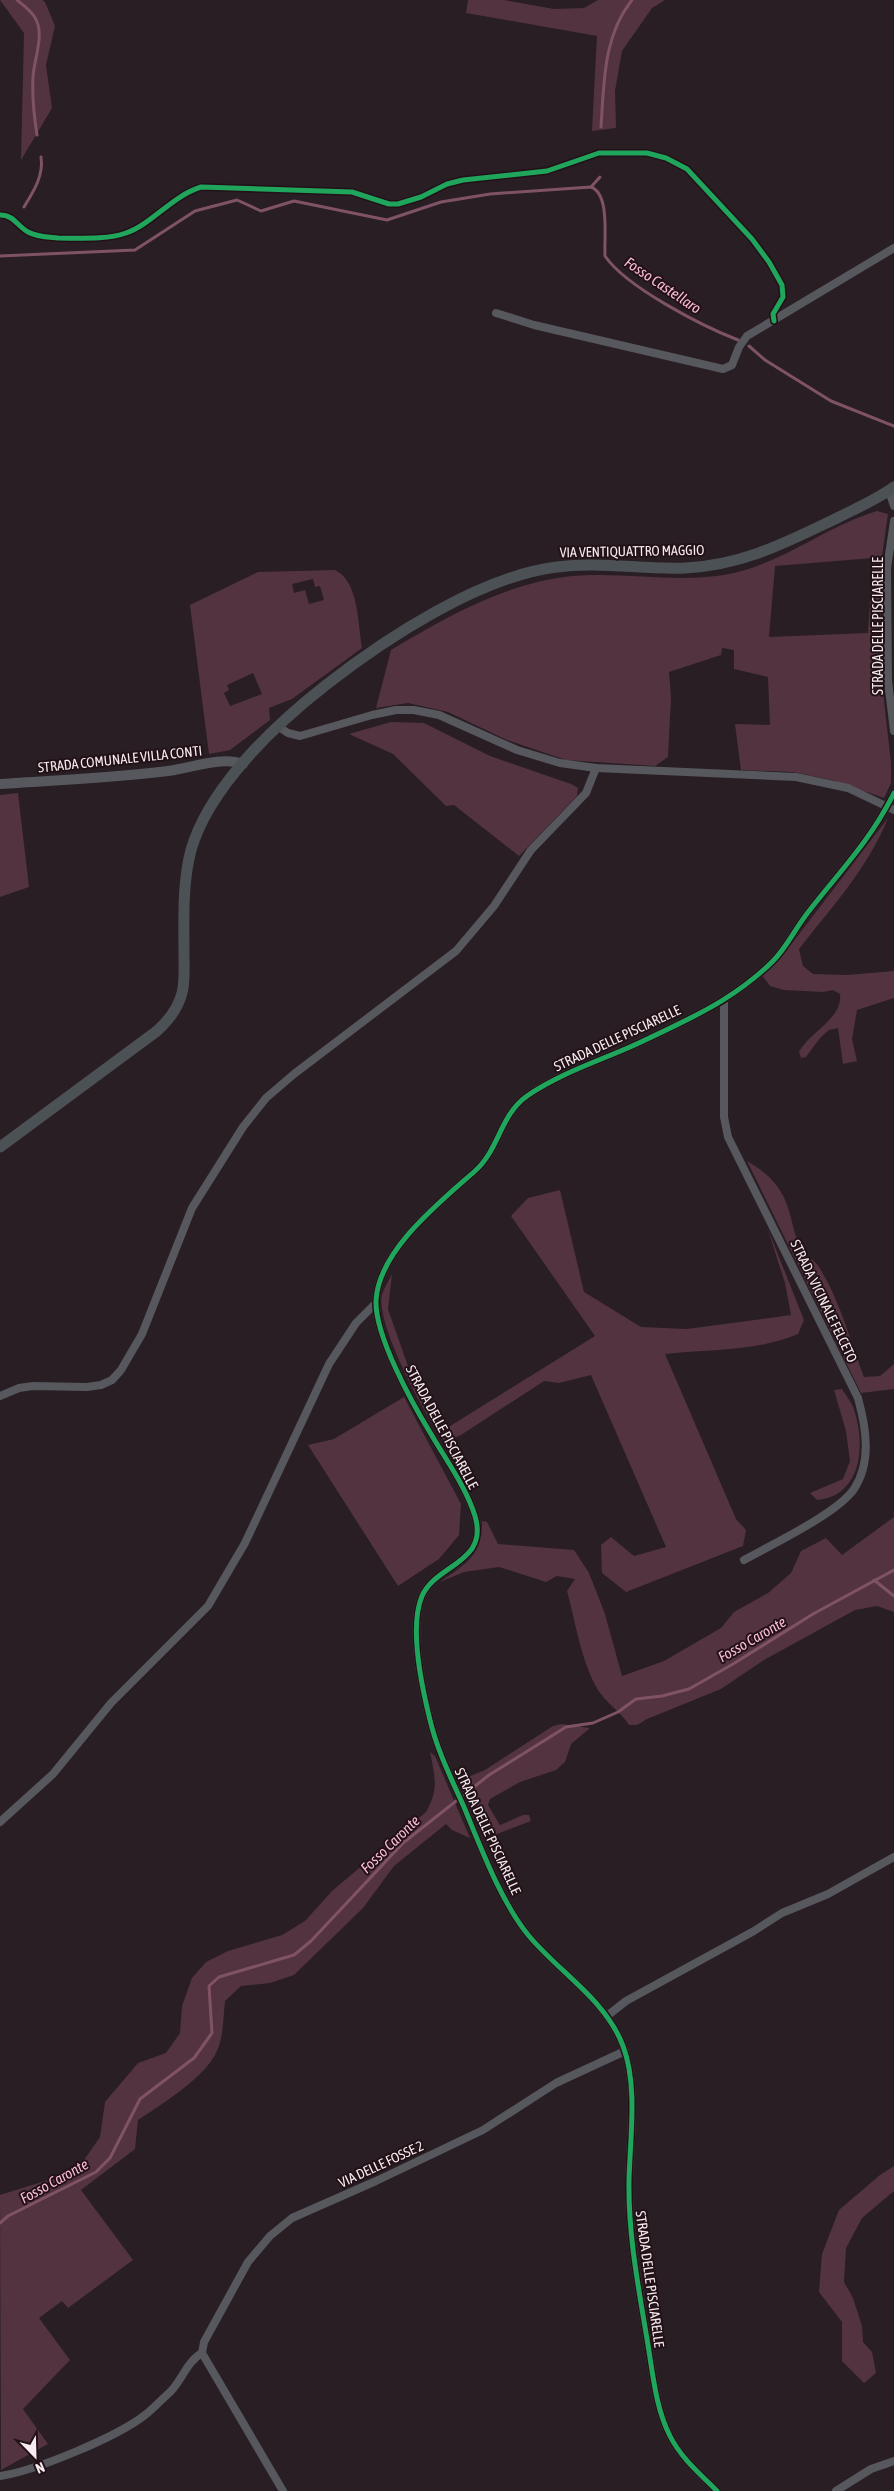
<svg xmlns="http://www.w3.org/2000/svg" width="894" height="2491" viewBox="0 0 894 2491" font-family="'Asap Condensed',sans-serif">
  <rect width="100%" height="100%" fill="#281e23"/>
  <g fill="#533340" fill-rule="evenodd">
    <path d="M 0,0 L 42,0 L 45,2 L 55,26 L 46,65 L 52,108 L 21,160 L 24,33 Z"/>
    <path d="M 468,0 L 504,0 L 554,9 L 584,8 L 598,0 L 665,0 L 652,8 L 622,51 L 615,91 L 616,128 L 592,131 L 597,36 L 466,13 Z"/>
    <path d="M 877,511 L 888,514 L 880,570 L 882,683 L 891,763 L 891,783 L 884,798 L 832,780 L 793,772 L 741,770 L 735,724 L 770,725 L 768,677 L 734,669 L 734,650 L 722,648 L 721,655 L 669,672 L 671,698 L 668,757 L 655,766 L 566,760 L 507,740 L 448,712 L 408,703 L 376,708 L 391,650 C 452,613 519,576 591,575 C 636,574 680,582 724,575 C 781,565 824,527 877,511 ZM 873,558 L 868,633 L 769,637 L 775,566 Z"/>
    <path d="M 335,570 C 359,581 358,625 362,648 L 292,699 L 269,708 L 270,720 L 230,750 L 209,754 L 190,605 L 258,572 ZM 313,579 L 315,587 L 320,586 L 324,600 L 309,604 L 305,590 L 294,593 L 292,584 ZM 253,673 L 262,694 L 230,706 L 224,693 L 229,690 L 227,685 Z"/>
    <path d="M 391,722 L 424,723 L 490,756 L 571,784 L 578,788 L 577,796 L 519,856 L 454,805 L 446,806 L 393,754 L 349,734 Z"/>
    <path d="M 18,793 L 29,887 L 0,897 L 0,795 Z"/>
    <path d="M 888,818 C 868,868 832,907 799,949 L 803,966 L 813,974 L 847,975 L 894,971 L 894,998 L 857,1010 L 852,1039 L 857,1061 L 843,1064 L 838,1028 L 829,1030 L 820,1038 L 806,1057 L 801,1058 L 799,1052 C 809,1032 843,1019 840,994 L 833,990 L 823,992 L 784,990 L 770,986 L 761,974 L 780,959 Z"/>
    <path d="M 747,1161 C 767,1173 781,1185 788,1208 C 793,1222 794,1236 801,1248 C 805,1256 815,1260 819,1267 C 840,1300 850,1341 864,1377 L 880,1376 L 894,1364 L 894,1389 L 861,1393 Z"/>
    <path d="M 560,1190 L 584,1292 L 641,1327 L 687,1329 L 791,1315 L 785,1283 L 767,1227 L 804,1320 L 798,1334 C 755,1352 711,1349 665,1354 L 736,1519 L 746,1530 L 743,1546 L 626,1592 L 602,1573 L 601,1545 L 611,1537 L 634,1556 L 666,1547 L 591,1375 L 559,1383 L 544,1381 L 461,1435 L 445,1442 C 426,1419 375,1323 382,1295 C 384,1288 389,1280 392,1274 L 388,1309 L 410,1372 L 447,1428 L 595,1336 L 511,1216 L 528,1198 Z"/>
    <path d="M 842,1389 C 846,1396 852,1402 854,1410 C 866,1445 862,1496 817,1500 L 810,1493 L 843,1479 L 850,1461 L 846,1431 L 834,1390 Z"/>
    <path d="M 404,1397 L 461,1504 L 459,1535 L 439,1559 L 398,1586 L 308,1445 L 334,1439 Z"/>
    <path d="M 894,1517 L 894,1612 L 877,1606 L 855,1610 L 764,1660 L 721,1689 L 647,1719 L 637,1725 L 629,1725 C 620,1711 607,1704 598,1690 C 581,1661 576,1624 567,1591 L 575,1579 L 557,1576 L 546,1582 L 499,1567 L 464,1572 L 440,1582 C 465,1564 483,1556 482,1521 L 487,1522 L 498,1544 L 574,1550 L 589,1573 L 605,1614 L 622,1676 L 664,1661 L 721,1628 L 734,1612 L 768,1593 L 791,1573 L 801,1551 L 826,1538 L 842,1555 Z"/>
    <path d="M 561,1724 L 590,1728 L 571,1744 L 565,1762 L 556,1770 L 520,1782 L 490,1799 L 488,1805 L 500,1825 L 523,1815 L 529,1815 L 531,1821 L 484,1839 L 458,1781 L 485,1770 L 553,1726 Z"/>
    <path d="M 430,1752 L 435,1756 L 470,1838 L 452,1830 L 446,1824 L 394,1866 L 363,1908 L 294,1975 L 270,1983 L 241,1986 L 225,2001 C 223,2018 224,2039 215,2055 C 202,2079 161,2105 138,2120 L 135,2149 L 81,2190 L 133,2260 L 68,2308 L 62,2301 L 39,2318 L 70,2360 L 23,2409 L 48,2444 L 1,2470 L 0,2195 L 58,2177 L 84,2160 L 100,2137 L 105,2102 L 138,2063 L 166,2053 L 180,2033 L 182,2006 L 192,1978 L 206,1962 L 228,1951 L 282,1935 L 305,1921 L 332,1891 L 426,1812 C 439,1789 435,1777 430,1752 Z"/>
    <path d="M 894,2166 L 894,2191 L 862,2218 L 846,2248 L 844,2282 L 853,2298 L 862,2326 L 863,2342 L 872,2352 L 876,2373 L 864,2383 L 842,2361 L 842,2322 L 819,2292 L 822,2254 L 839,2210 L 880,2175 Z"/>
  </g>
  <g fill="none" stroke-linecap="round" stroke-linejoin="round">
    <g stroke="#7f5365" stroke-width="3">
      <path d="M 17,0 C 22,4 30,10 34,16 C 46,33 34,58 33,77 C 32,97 34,116 37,135"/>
      <path d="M 601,127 C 604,84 603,36 632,0"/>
      <path d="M 591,187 L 600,177"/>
      <path d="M 24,207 C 33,192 44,176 41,157"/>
      <path d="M 0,256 L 135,250 L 195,211 L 237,200 L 261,211 L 294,201 L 387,220 L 441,202 L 490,194 L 591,187 C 610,194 604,237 605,256 C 626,287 702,326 738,340"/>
      <path d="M 749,346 L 765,360 L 831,401 L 894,426"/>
      <path d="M 874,1580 L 894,1596"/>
      <path d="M 0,2223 L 8,2216 L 96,2172 L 110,2158 L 140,2099 L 194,2058 L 212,2033 L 209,1986 L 219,1977 L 294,1955 L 311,1941 L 403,1843 L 489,1775 L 566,1727 L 593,1723 L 618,1712 L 636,1699 L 662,1696 L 689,1689 L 733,1664 L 813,1614 L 894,1570"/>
    </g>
    <g stroke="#56585d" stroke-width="8">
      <path d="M 496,313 L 534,325 L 723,369 L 732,365 L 739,347 L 747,336 L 894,248"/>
      <path d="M 889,491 L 894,506"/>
      <path d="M 894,521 L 887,568 L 888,681 L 894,731"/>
      <path d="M 279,727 L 288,733 L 300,736 L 372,715 L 396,710 L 414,710 L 439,715 L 517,750 L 560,763 L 596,768 L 796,777 L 848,788 L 894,810"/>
      <path d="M 724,1000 L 724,1117 L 728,1137 L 858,1398 C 866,1427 872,1462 854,1489 C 838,1513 771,1545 744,1560"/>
      <path d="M 0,1396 L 19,1388 L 33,1386 L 87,1387 L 101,1385 L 112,1380 L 121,1370 L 142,1334 L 192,1208 L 243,1127 L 266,1098 L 294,1074 L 456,951 L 494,906 L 531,850 L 586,793 L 596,768"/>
      <path d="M 0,1822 L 53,1774 L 111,1703 L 208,1606 L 245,1543 L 329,1364 L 356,1323 L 376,1303"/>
      <path d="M 607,2016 L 626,2001 L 754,1931 L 782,1913 L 828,1894 L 894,1857"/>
      <path d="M 0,2476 C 35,2471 117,2437 145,2415 C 153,2409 160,2401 168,2394 C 181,2383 186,2362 202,2353"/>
      <path d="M 283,2491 L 202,2353 L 204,2342 L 248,2262 L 270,2236 L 292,2218 L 376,2181 L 483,2130 L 556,2083 L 625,2051"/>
      <path d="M 717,2491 C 700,2474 681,2458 670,2436 C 656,2409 653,2375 648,2345 C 639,2290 628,2236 629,2180 C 630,2139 638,2085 623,2046 C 606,2000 560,1973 529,1936 C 501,1902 481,1848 464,1807 C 451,1778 437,1750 430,1720 C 422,1688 409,1627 422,1596 C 436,1564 489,1563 475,1516 C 466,1487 446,1460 431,1434 C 412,1403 375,1336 376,1301 C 378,1251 440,1202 475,1171 C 499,1150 500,1115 527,1096 C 559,1074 596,1062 630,1047 C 660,1033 696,1017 723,1000 C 739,990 759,975 773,961 C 787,947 796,927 809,911 C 841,870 870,841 894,793"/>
      <path d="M 836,2491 L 871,2469 L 894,2461"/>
    </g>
    <path stroke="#56585d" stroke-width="10" d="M 0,784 C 56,780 112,778 168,771 C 191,768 221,756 243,764"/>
    <path stroke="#4c5156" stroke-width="11" d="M 0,1147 L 157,1031 C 169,1020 178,1009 182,993 C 185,982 184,968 184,957 C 184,921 182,884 191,850 C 209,787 276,724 326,685 C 386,638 481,576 557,567 C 600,561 643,570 685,568 C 743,565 785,543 835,519 C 855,509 876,500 894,487"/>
    <defs>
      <g id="cycleway">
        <path d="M 0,215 C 14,215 17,226 28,232 C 37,237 48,237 58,238 C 79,238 107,240 126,233 C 152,224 172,196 201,187 L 352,192 L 389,204 L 398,204 L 421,197 L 447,184 L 463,180 L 547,171 L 599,153 L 647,153 L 666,158 L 687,169 L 752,239 L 769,262 L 782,285 L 783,297 L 773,314 L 774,321"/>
        <path d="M 717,2491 C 700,2474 681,2458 670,2436 C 656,2409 653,2375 648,2345 C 639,2290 628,2236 629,2180 C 630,2139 638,2085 623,2046 C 606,2000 560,1973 529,1936 C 501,1902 481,1848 464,1807 C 451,1778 437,1750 430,1720 C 422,1688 409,1627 422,1596 C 436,1564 489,1563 475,1516 C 466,1487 446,1460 431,1434 C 412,1403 375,1336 376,1301 C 378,1251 440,1202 475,1171 C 499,1150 500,1115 527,1096 C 559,1074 596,1062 630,1047 C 660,1033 696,1017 723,1000 C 739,990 759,975 773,961 C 787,947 796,927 809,911 C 841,870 870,841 894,793"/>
      </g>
    </defs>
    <use href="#cycleway" stroke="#221218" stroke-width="8"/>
    <use href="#cycleway" stroke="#20a55d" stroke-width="5"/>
  </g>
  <g text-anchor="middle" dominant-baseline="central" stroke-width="4" stroke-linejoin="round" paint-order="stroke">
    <g font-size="14" fill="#f7ebef" stroke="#221218">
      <text transform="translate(632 551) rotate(-1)">VIA VENTIQUATTRO MAGGIO</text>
      <text transform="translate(878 626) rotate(-90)">STRADA DELLE PISCIARELLE</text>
      <text transform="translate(120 759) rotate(-6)">STRADA COMUNALE VILLA CONTI</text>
      <text transform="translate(617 1038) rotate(-25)">STRADA DELLE PISCIARELLE</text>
      <text transform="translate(824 1301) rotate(64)">STRADA VICINALE FELCETO</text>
      <text transform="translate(442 1427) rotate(62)">STRADA DELLE PISCIARELLE</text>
      <text transform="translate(488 1831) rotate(65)">STRADA DELLE PISCIARELLE</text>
      <text transform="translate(381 2164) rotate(-25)">VIA DELLE FOSSE 2</text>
      <text transform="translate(650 2279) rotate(82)">STRADA DELLE PISCIARELLE</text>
    </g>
    <g font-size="15" font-style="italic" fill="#fdbdd6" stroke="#221218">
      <text transform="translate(663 285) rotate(34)">Fosso Castellaro</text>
      <text transform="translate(752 1639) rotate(-30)">Fosso Caronte</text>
      <text transform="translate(390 1844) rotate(-44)">Fosso Caronte</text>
      <text transform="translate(54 2181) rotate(-29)">Fosso Caronte</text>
    </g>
  </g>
  <g transform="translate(35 2456) rotate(157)" stroke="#221218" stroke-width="4" paint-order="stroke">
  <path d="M0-4L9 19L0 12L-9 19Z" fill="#f7ebef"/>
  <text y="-8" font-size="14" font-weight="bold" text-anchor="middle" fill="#f7ebef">N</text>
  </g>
</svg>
